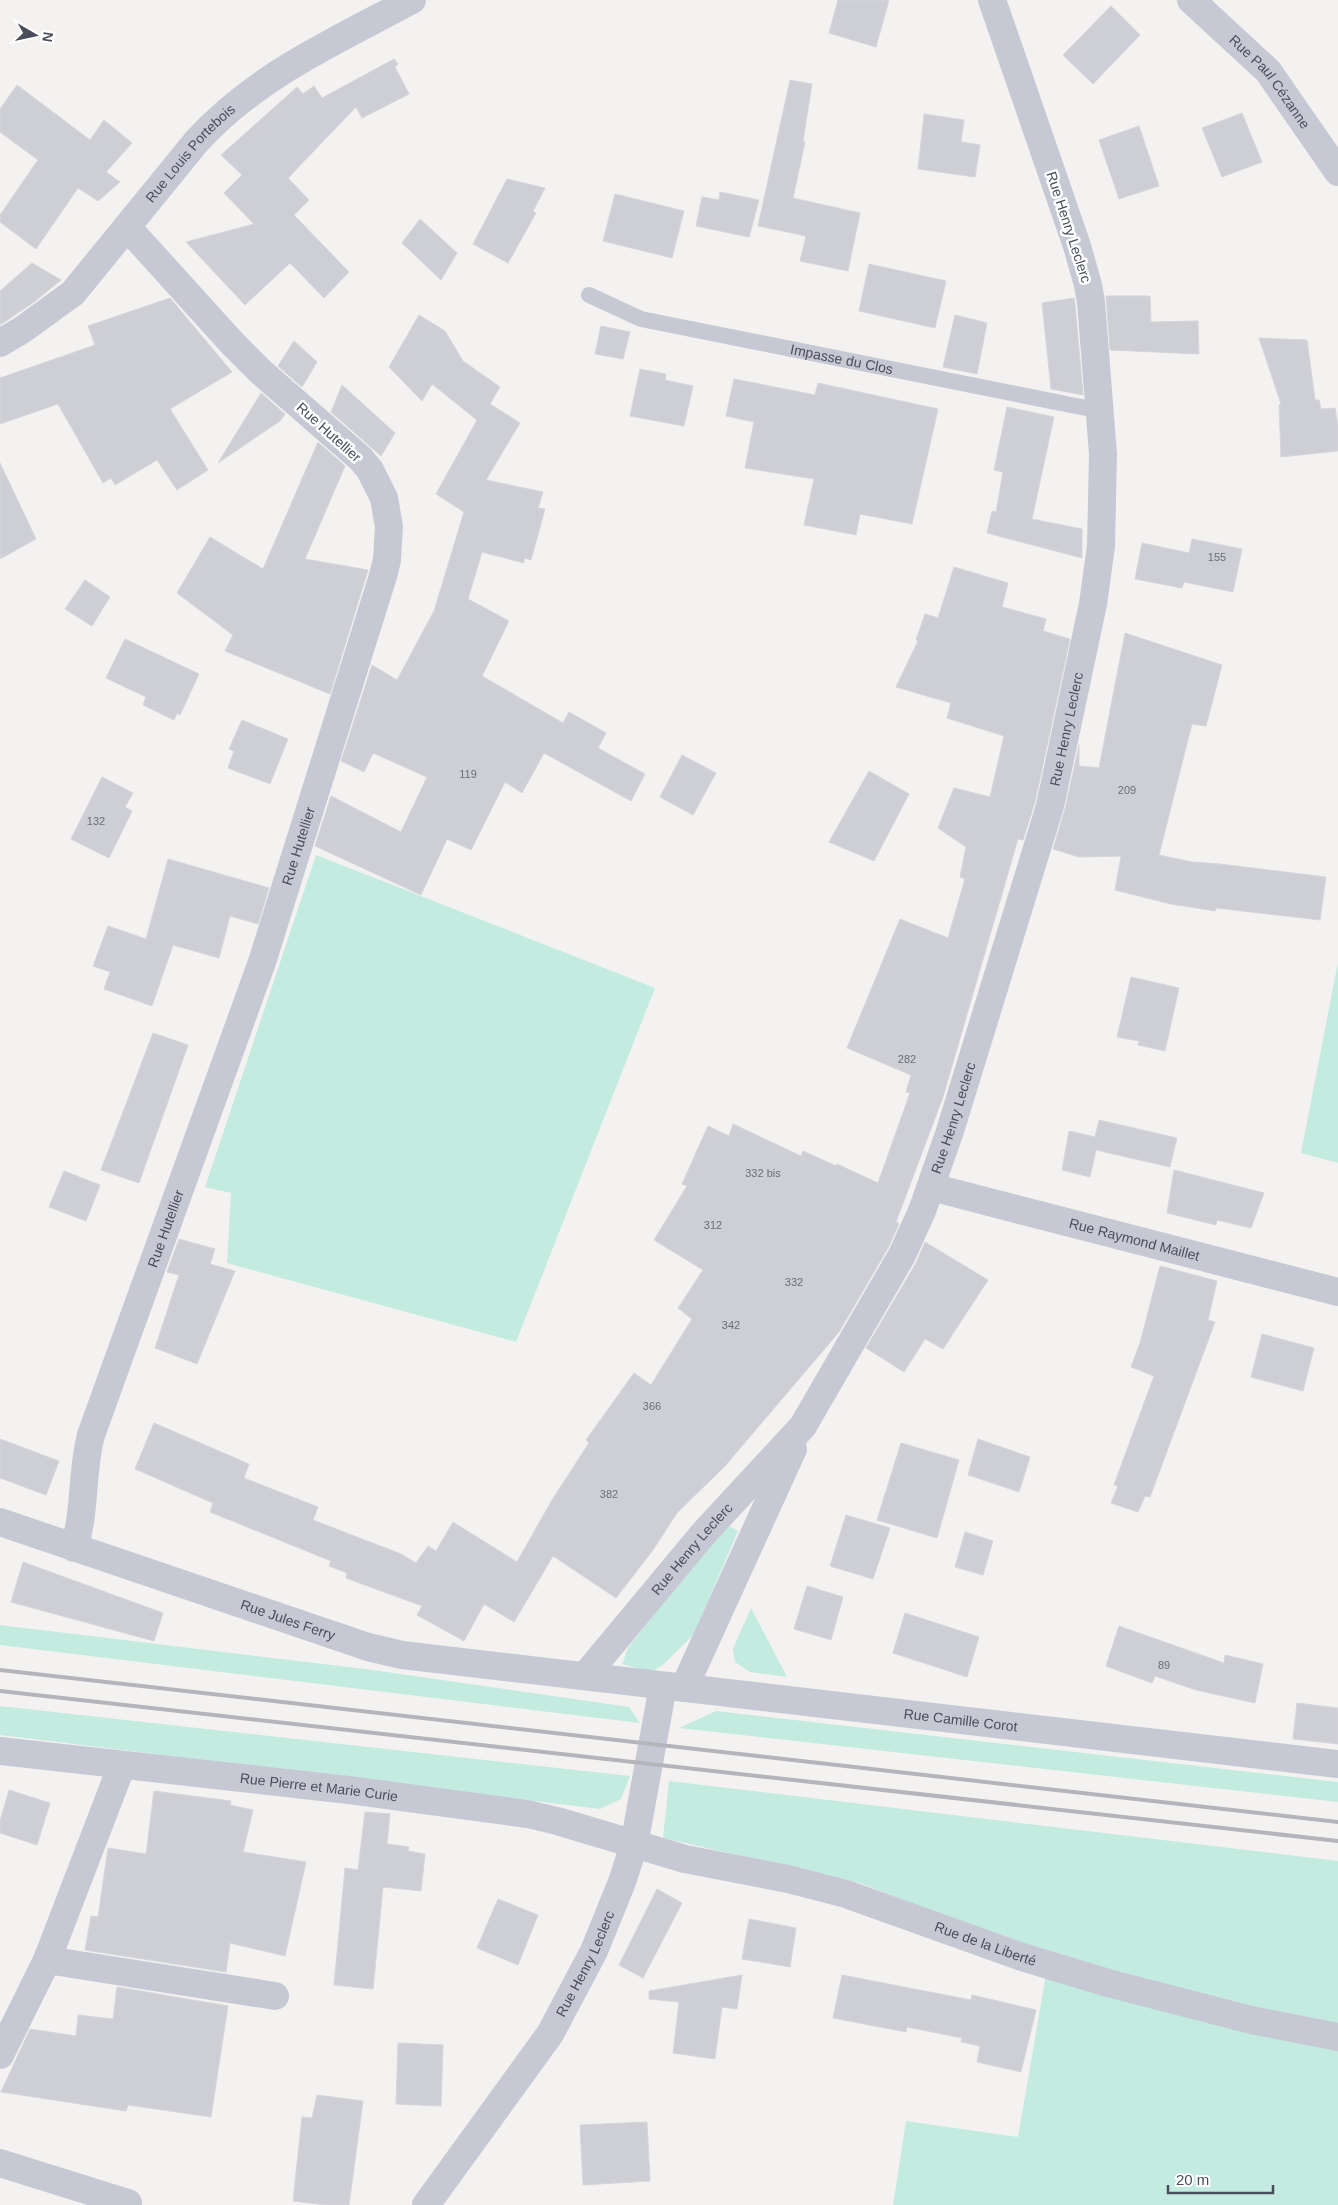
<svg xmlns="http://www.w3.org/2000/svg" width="1338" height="2205" viewBox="0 0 1338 2205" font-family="Arial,sans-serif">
  <rect width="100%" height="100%" fill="#f3f2f1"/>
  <g fill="#c4ebe0">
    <path d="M 316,855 L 655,988 L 516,1342 L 227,1263 L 231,1193 L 205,1187 Z"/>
    <path d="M 1338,962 L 1338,1163 L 1301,1153 Z"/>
    <path d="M 725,1523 L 738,1531 L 694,1634 L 663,1665 L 651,1672 L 622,1664 L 628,1648 Z"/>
    <path d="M 751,1608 L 787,1677 L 750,1672 L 735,1662 L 733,1649 Z"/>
    <path d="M 0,1625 L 373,1670 L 629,1707 L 640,1723 L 0,1645 Z"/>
    <path d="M 0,1706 L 630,1776 L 621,1799 L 600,1809 L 0,1735 Z"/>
    <path d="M 716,1711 L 1338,1782 L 1338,1802 L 679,1728 Z"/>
    <path d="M 669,1781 L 1338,1861 L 1338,2205 L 893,2205 L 906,2121 L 1018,2137 L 1049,1957 L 860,1883 L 663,1838 Z"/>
  </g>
  <g fill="#cecfd5" stroke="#d6d5db">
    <path d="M 838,0 L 889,0 L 876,47 L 829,33 Z"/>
    <path d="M 1111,6 L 1140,35 L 1093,84 L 1063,55 Z"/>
    <path d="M 394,59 L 398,64 L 395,67 L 409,94 L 362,118 L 356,107 L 288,178 L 309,200 L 294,215 L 349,272 L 324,298 L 290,263 L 245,305 L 186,242 L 254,224 L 224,193 L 242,175 L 221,155 L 297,87 L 303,94 L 314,86 L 322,98 Z"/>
    <path d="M 790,80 L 812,84 L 803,141 L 805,142 L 793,198 L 860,213 L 848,271 L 800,261 L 806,236 L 758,226 Z"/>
    <path d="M 17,85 L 90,140 L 104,120 L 132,143 L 106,172 L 120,182 L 98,201 L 78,188 L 36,249 L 0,222 L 0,215 L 38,160 L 0,132 L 0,109 Z"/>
    <path d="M 1242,113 L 1262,162 L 1222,177 L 1202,128 Z"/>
    <path d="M 924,114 L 964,120 L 961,142 L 980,145 L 975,177 L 918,169 Z"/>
    <path d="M 1139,126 L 1159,186 L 1119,199 L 1099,140 Z"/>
    <path d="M 507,179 L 545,188 L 533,211 L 536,213 L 508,263 L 473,244 Z"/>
    <path d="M 720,192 L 759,200 L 749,237 L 696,226 L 702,197 L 719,200 Z"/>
    <path d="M 615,194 L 684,211 L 672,258 L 603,241 Z"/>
    <path d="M 420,219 L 457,253 L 441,280 L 402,243 Z"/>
    <path d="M 32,263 L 61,280 L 34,302 L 0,325 L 0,291 Z"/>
    <path d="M 869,264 L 946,281 L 935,328 L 859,311 Z"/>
    <path d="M 1106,296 L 1150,296 L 1151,322 L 1198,321 L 1199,354 L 1110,350 Z"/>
    <path d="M 170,298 L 232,372 L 170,409 L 208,470 L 177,490 L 157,460 L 115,485 L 111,478 L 103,483 L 58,404 L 0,424 L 0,378 L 95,345 L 88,326 Z"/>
    <path d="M 1074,298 L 1075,304 L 1083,395 L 1051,389 L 1042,303 Z"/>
    <path d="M 419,315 L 445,331 L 463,361 L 500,387 L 490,404 L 520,423 L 486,480 L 543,492 L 538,508 L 545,509 L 531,560 L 524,558 L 524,563 L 482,552 L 468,599 L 509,621 L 482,676 L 563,723 L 569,712 L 606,733 L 598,748 L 645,774 L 631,801 L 544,753 L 522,793 L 505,782 L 471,850 L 447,839 L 421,895 L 315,846 L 331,796 L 401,832 L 427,777 L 373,753 L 364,772 L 341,761 L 372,665 L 397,680 L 434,611 L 464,512 L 436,494 L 477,420 L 432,384 L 422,401 L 389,367 Z"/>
    <path d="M 955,315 L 987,323 L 977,374 L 943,367 Z"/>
    <path d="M 601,326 L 630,332 L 623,359 L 595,354 Z"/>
    <path d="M 1259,338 L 1307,340 L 1315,400 L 1319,400 L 1321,409 L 1335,408 L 1338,425 L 1338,451 L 1281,457 L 1279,405 L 1281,404 Z"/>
    <path d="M 294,341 L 317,362 L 302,387 L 278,366 Z"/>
    <path d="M 640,369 L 666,374 L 665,380 L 693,386 L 684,426 L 630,416 Z"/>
    <path d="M 734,379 L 815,395 L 818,383 L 938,409 L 912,524 L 860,514 L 856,535 L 804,525 L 814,479 L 745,468 L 754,422 L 726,416 Z"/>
    <path d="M 342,385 L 395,433 L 381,456 L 331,412 Z"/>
    <path d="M 261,393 L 285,414 L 280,421 L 218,463 Z"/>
    <path d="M 1007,407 L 1054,417 L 1032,519 L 1082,529 L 1082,558 L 987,533 L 992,511 L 996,512 L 1003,472 L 994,470 Z"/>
    <path d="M 318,442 L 345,466 L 305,559 L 368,570 L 330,694 L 225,651 L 233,635 L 177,593 L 210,537 L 263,569 Z"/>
    <path d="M 0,463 L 36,539 L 0,559 Z"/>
    <path d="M 1192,539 L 1242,549 L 1233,592 L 1184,582 L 1182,588 L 1135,579 L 1142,543 L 1189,553 Z"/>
    <path d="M 954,567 L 1008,583 L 1002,607 L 1046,619 L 1043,631 L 1070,639 L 1035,802 L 1023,840 L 1018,839 L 943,1097 L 896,1222 L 899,1224 L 888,1248 L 839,1332 L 725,1466 L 677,1513 L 653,1550 L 616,1598 L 553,1556 L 514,1622 L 484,1604 L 464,1641 L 417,1615 L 422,1606 L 346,1578 L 347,1573 L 329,1566 L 331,1561 L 210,1512 L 213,1503 L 135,1469 L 154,1423 L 249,1464 L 244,1478 L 318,1507 L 313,1520 L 401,1554 L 416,1563 L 428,1546 L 436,1551 L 453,1522 L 517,1562 L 552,1500 L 589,1443 L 586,1440 L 634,1373 L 651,1385 L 692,1319 L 678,1308 L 703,1270 L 654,1240 L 687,1186 L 682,1184 L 708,1126 L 729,1136 L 733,1124 L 801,1156 L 803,1151 L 836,1166 L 837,1164 L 878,1183 L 910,1093 L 906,1092 L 911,1075 L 847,1048 L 900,919 L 948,938 L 965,879 L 960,877 L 966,847 L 938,828 L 954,788 L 990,797 L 1004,736 L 947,718 L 951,703 L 896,687 L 918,641 L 916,640 L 925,614 L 938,618 Z"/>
    <path d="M 85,580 L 110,597 L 92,626 L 65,609 Z"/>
    <path d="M 1125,633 L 1222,665 L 1206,726 L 1192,724 L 1159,855 L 1192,862 L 1220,864 L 1326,877 L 1320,920 L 1216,908 L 1215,911 L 1171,904 L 1115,890 L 1121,856 L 1079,857 L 1053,849 L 1065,809 L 1079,745 L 1079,766 L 1099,768 Z"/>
    <path d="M 125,639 L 199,674 L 180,715 L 177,713 L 174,720 L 143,705 L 146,697 L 106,678 Z"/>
    <path d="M 242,720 L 288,739 L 270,784 L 228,768 L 234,751 L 229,749 Z"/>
    <path d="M 682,755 L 716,773 L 693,815 L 660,797 Z"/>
    <path d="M 869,771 L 909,794 L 874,861 L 829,842 Z"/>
    <path d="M 102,777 L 133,793 L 125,807 L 132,811 L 109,858 L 71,839 Z"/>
    <path d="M 168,859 L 269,888 L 258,924 L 230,916 L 219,958 L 173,945 L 152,1006 L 104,989 L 110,972 L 93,966 L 108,926 L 146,939 Z"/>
    <path d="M 1131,977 L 1179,988 L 1165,1051 L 1138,1045 L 1139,1041 L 1117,1037 Z"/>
    <path d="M 153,1033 L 188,1045 L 139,1183 L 101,1170 Z"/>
    <path d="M 1099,1120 L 1177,1138 L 1170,1167 L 1096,1150 L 1090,1177 L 1062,1170 L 1069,1131 L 1095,1137 Z"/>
    <path d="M 1174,1170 L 1264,1193 L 1251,1228 L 1217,1220 L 1216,1225 L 1167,1213 Z"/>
    <path d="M 64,1171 L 100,1185 L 86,1221 L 49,1207 Z"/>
    <path d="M 179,1239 L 215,1249 L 210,1264 L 235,1271 L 197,1364 L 155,1348 L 179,1275 L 167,1272 Z"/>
    <path d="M 925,1242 L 988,1280 L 943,1349 L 925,1339 L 904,1372 L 866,1348 L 916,1263 Z"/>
    <path d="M 1160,1266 L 1217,1281 L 1208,1320 L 1215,1322 L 1150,1497 L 1145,1496 L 1138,1512 L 1111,1503 L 1118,1486 L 1114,1485 L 1154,1376 L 1131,1367 L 1140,1343 Z"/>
    <path d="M 1262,1334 L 1314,1348 L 1303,1391 L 1251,1377 Z"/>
    <path d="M 0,1439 L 59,1461 L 46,1495 L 0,1478 Z"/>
    <path d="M 978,1439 L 1030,1457 L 1019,1492 L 968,1475 Z"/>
    <path d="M 901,1443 L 959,1460 L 937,1538 L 877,1520 Z"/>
    <path d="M 846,1515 L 890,1528 L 873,1579 L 830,1566 Z"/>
    <path d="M 965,1532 L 993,1541 L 983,1575 L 955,1567 Z"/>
    <path d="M 23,1562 L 163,1613 L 154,1641 L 11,1602 Z"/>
    <path d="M 807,1586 L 843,1597 L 831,1640 L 794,1629 Z"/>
    <path d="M 905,1613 L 979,1637 L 967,1677 L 893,1653 Z"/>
    <path d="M 1119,1626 L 1224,1663 L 1225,1655 L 1263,1664 L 1255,1703 L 1196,1690 L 1155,1676 L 1152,1683 L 1106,1666 Z"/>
    <path d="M 1297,1703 L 1338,1708 L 1338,1744 L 1293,1739 Z"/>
    <path d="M 9,1790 L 50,1803 L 37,1845 L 0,1833 L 0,1821 Z"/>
    <path d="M 154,1791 L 231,1801 L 230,1805 L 253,1810 L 243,1852 L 306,1862 L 285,1956 L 230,1943 L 226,1972 L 85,1950 L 91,1916 L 98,1917 L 108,1848 L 146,1854 Z"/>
    <path d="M 365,1812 L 390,1814 L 387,1844 L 409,1847 L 408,1851 L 425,1854 L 421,1891 L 383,1887 L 373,1989 L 334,1985 L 345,1868 L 358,1870 Z"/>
    <path d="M 657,1889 L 682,1903 L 643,1978 L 619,1965 Z"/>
    <path d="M 498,1899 L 538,1915 L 518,1965 L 477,1948 Z"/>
    <path d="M 749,1919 L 796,1928 L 790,1967 L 742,1959 Z"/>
    <path d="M 742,1975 L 737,2009 L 722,2007 L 715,2059 L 673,2053 L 679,2002 L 649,1999 L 649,1991 Z"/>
    <path d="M 842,1975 L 971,2000 L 972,1995 L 1036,2010 L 1021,2072 L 977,2062 L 980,2046 L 961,2042 L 962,2038 L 907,2027 L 906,2032 L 833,2018 Z"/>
    <path d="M 117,1987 L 228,2006 L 211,2117 L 128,2105 L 126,2111 L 1,2092 L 30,2029 L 76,2036 L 78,2015 L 113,2019 Z"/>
    <path d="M 398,2043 L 443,2045 L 441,2106 L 396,2104 Z"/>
    <path d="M 317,2095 L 363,2101 L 349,2205 L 326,2205 L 293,2201 L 302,2117 L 312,2118 Z"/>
    <path d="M 647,2122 L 650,2181 L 583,2185 L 580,2125 Z"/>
  </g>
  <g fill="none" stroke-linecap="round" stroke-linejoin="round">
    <path stroke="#c6c9d4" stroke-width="16" id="s1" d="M 589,295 L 641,319 L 1101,411"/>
    <g stroke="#c6c9d4" stroke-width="28">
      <path id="s2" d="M 1191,0 L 1268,71 L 1338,172"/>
      <path id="s3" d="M 0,343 L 22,330 L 73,293 L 196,142 C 257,75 334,42 412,0"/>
      <path id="s4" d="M 931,1187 L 1338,1292"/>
      <path id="s5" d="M 0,1522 L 368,1647 L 402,1655 L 1338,1764"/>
      <path id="s6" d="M 74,1548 C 86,1510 81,1473 91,1435 L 262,962 L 383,576 L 387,560 L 389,527 L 384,498 L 370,470 L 361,459 L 261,372 L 233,344 L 127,227"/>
      <path id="s7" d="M 585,1676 L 704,1533 L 803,1426 L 902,1255 L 922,1211 L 950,1131 L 1050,806 L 1093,604 L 1101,546 L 1103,454 L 1091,302 L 1088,285 L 1077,246 L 992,0"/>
      <path d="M 684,1688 L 793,1449"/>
      <path id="s8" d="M 0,1751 L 357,1791 L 528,1814 L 557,1821 L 685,1859 L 788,1879 L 846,1894 L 1022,1957 L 1108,1983 L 1251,2020 L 1338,2037"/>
      <path d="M 47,1960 L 275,1996"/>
      <path d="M 0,2055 L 47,1960 L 122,1765"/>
      <path d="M 0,2163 L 128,2203"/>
      <path id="s9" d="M 426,2205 L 550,2034 L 594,1951 L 622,1882 L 634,1845 L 663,1686"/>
    </g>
    <g stroke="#b4b4ba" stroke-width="4">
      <path d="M 0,1670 L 1338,1822"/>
      <path d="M 0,1691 L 1338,1841"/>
    </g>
  </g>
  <g text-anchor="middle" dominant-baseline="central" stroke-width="5" stroke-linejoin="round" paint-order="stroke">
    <g font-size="11" fill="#6b6e7a">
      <text x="1217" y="557">155</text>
      <text x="468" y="774">119</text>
      <text x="1127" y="790">209</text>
      <text x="96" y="821">132</text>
      <text x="907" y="1059">282</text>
      <text x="763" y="1173">332 bis</text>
      <text x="713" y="1225">312</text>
      <text x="794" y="1282">332</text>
      <text x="731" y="1325">342</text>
      <text x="652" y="1406">366</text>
      <text x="609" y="1494">382</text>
      <text x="1164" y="1665">89</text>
    </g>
    <g font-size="14" fill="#4a4e5c" stroke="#fff">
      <text stroke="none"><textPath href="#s2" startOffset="114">Rue Paul Cézanne</textPath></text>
      <text stroke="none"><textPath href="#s3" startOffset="271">Rue Louis Portebois</textPath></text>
      <text transform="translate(1069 227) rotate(72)">Rue Henry Leclerc</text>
      <text stroke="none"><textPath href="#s1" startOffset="262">Impasse du Clos</textPath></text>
      <text transform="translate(329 432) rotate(42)">Rue Hutellier</text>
      <text stroke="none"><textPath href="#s7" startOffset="1081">Rue Henry Leclerc</textPath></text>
      <text stroke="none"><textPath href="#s6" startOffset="739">Rue Hutellier</textPath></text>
      <text stroke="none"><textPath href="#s7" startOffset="676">Rue Henry Leclerc</textPath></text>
      <text stroke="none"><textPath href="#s6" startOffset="334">Rue Hutellier</textPath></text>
      <text stroke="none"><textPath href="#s4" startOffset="210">Rue Raymond Maillet</textPath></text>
      <text stroke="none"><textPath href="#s7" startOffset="166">Rue Henry Leclerc</textPath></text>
      <text stroke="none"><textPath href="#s5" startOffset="304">Rue Jules Ferry</textPath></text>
      <text stroke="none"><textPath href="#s5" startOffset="986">Rue Camille Corot</textPath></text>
      <text stroke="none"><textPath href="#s8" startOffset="321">Rue Pierre et Marie Curie</textPath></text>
      <text stroke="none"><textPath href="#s8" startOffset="1008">Rue de la Liberté</textPath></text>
      <text stroke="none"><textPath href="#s9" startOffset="290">Rue Henry Leclerc</textPath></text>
    </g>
  </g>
  <g transform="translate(35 35) rotate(99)" stroke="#ffffff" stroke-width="4" paint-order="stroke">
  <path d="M0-4L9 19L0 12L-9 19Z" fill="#4a4e5c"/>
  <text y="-8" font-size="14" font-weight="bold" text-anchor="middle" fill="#4a4e5c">N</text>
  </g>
  <path d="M1168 2185v8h105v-8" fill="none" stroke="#4a4e5c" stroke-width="2.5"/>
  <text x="1176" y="2185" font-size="15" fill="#4a4e5c" stroke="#ffffff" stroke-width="4" paint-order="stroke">20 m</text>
</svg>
